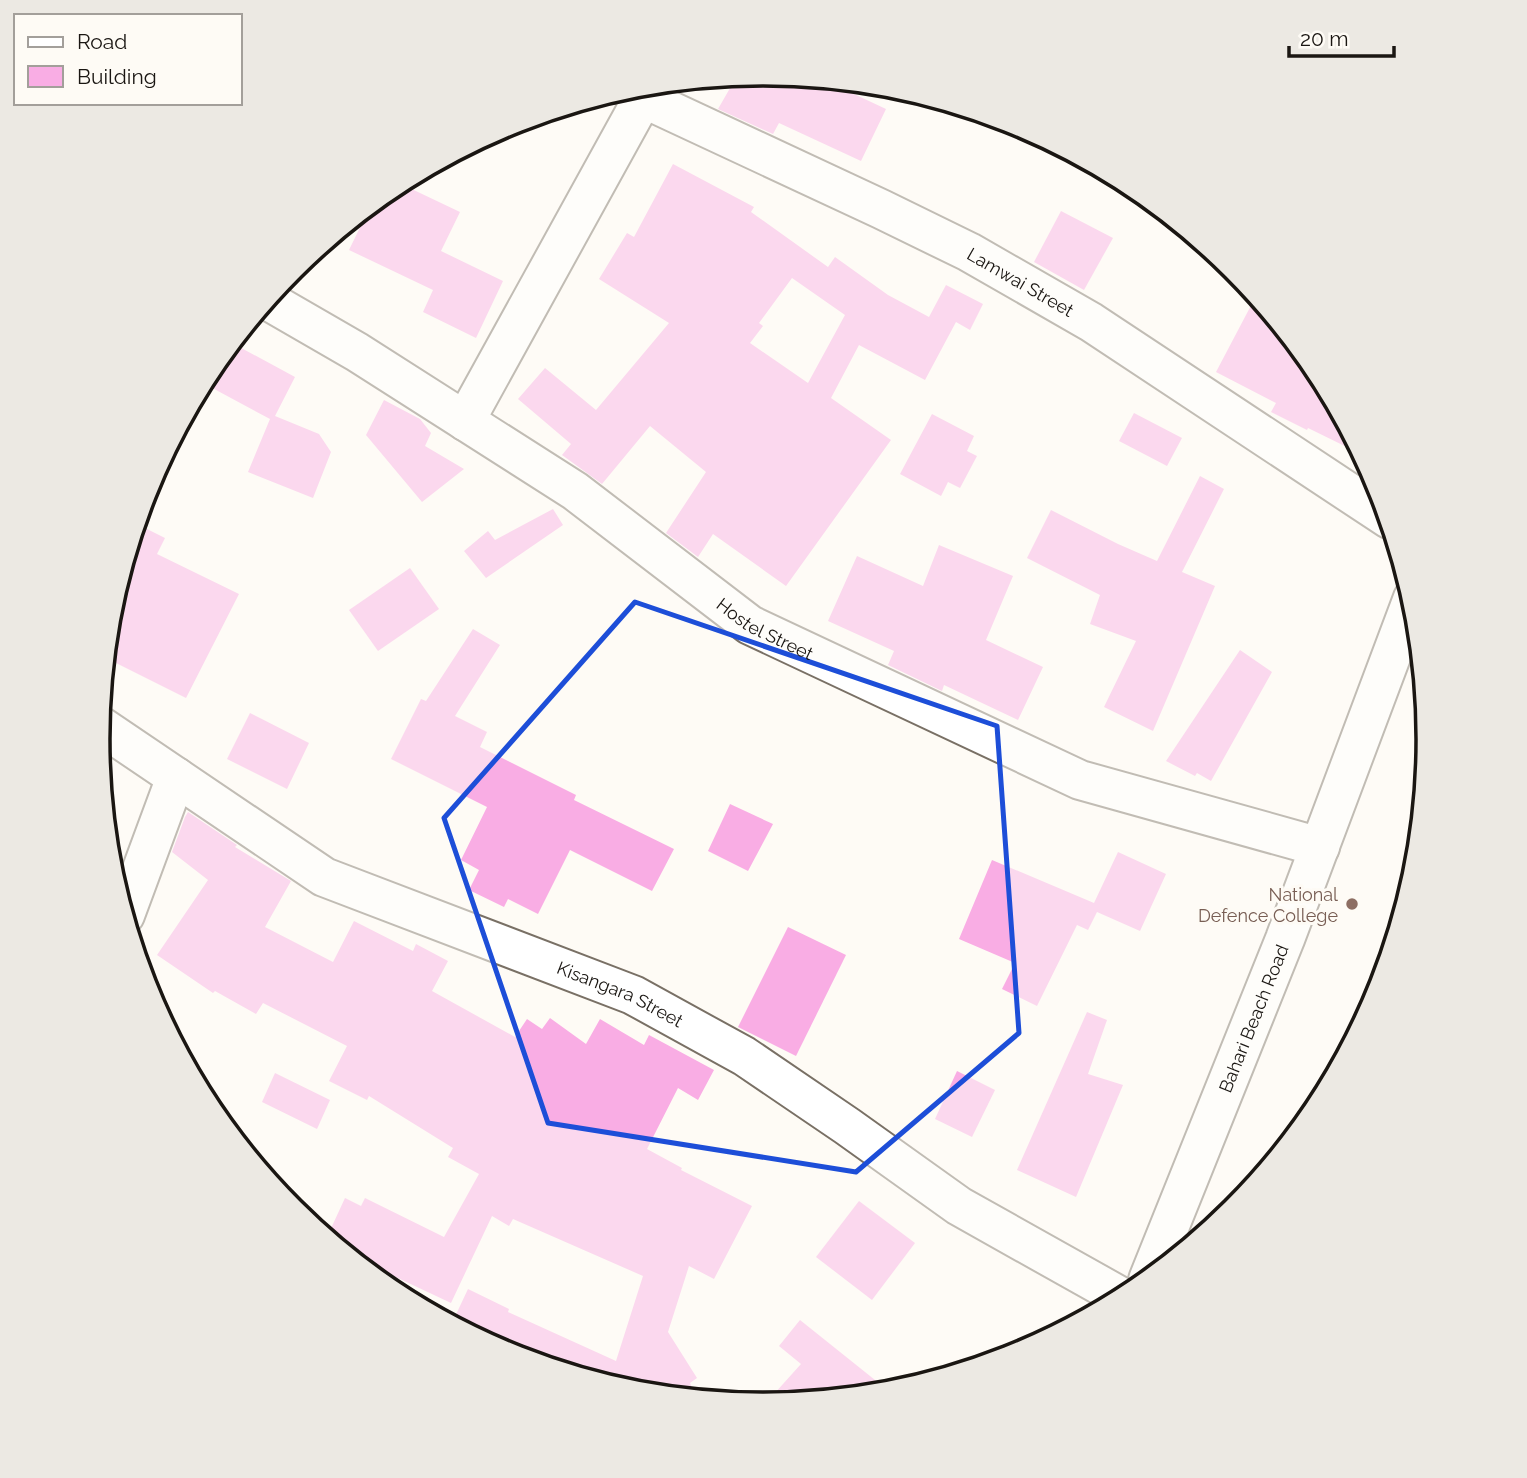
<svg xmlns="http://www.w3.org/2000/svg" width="1527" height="1478" viewBox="0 0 1527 1478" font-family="Raleway,sans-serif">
  <rect width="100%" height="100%" fill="#fefbf5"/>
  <g fill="#f9ade4" fill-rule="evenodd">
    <path d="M 765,74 L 822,79 L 886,109 L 861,161 L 779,123 L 773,134 L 718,109 L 737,76 Z"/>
    <path d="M 673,164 L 754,207 L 751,212 L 828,267 L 835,257 L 888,295 L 929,317 L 946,285 L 983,304 L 970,330 L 956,322 L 925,380 L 859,345 L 831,398 L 891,440 L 786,586 L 713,534 L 698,557 L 666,533 L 706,472 L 650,426 L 602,484 L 562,455 L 571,444 L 518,399 L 545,368 L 596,410 L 669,323 L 599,279 L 627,233 L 634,237 ZM 792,278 L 845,315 L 808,383 L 750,343 L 763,326 L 759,323 Z"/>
    <path d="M 399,183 L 460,212 L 441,251 L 503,281 L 476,338 L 423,312 L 433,290 L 349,250 L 371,205 Z"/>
    <path d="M 1061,211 L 1113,238 L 1084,290 L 1034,262 Z"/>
    <path d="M 1256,296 L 1317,370 L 1363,455 L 1308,428 L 1307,430 L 1271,412 L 1276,403 L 1216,372 Z"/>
    <path d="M 232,343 L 295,377 L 275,416 L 319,434 L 331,452 L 313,498 L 248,472 L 270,419 L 203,383 L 210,369 Z"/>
    <path d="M 384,400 L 420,419 L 431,433 L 425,446 L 464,469 L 422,502 L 366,435 Z"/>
    <path d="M 1134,413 L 1182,438 L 1167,466 L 1119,441 Z"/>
    <path d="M 932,414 L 974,436 L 967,451 L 977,456 L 960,488 L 948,482 L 941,496 L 900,474 Z"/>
    <path d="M 1200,476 L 1224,489 L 1182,572 L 1215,586 L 1153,731 L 1104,707 L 1136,641 L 1090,624 L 1100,595 L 1027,558 L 1051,510 L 1118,544 L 1157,561 Z"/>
    <path d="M 553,509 L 563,525 L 486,578 L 464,551 L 488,531 L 495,540 Z"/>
    <path d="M 137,524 L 165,538 L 157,554 L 239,594 L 186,698 L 106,658 L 111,609 Z"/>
    <path d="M 939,545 L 1013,576 L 986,640 L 1043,667 L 1018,720 L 944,685 L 942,691 L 888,665 L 894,651 L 828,621 L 857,556 L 923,586 Z"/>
    <path d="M 410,568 L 439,609 L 378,651 L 349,610 Z"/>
    <path d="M 473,629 L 500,645 L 455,716 L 487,732 L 480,747 L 576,795 L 574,800 L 674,849 L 652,891 L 570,850 L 538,914 L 508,899 L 504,907 L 469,890 L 479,870 L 461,860 L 487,807 L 391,759 L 421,699 L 426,701 Z"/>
    <path d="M 1240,650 L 1272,672 L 1211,781 L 1197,773 L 1195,776 L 1166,761 Z"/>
    <path d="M 250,713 L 309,743 L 287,789 L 227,759 Z"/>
    <path d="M 730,804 L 773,824 L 748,871 L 708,851 Z"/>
    <path d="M 188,812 L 237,845 L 235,847 L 291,881 L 265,927 L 333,962 L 354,921 L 413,951 L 416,944 L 448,961 L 432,991 L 515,1037 L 527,1019 L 542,1029 L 550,1018 L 586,1044 L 600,1019 L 644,1045 L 649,1035 L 714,1070 L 698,1100 L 678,1088 L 647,1149 L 682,1168 L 681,1170 L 752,1206 L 714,1279 L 689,1266 L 668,1332 L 697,1378 L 690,1383 L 696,1398 L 633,1392 L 508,1354 L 452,1323 L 468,1289 L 509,1309 L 508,1312 L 616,1361 L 643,1276 L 513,1219 L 509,1226 L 492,1216 L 451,1303 L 383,1271 L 379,1280 L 327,1237 L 345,1198 L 361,1206 L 365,1198 L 444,1237 L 479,1174 L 448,1157 L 453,1148 L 369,1096 L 367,1100 L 329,1081 L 347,1046 L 263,1003 L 256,1014 L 215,991 L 213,993 L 157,955 L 208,880 L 172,852 L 185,817 Z"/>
    <path d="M 1118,852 L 1166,874 L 1140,931 L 1097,912 L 1088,930 L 1077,925 L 1037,1006 L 1002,989 L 1015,963 L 959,939 L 992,860 L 1094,903 Z"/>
    <path d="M 788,927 L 846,955 L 796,1056 L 738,1027 Z"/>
    <path d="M 1087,1012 L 1107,1020 L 1088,1074 L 1123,1085 L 1076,1197 L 1017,1170 Z"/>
    <path d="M 957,1071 L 995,1090 L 972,1137 L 935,1119 Z"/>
    <path d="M 275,1073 L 330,1100 L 317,1129 L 262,1102 Z"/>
    <path d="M 859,1201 L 915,1243 L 872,1300 L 816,1257 Z"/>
    <path d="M 800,1320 L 890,1392 L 765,1404 L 801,1364 L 779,1346 Z"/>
  </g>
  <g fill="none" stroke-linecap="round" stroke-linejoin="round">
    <defs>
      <g id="street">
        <path id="s1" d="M 627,88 L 643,98 L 881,209 L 969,252 L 1091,322 L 1389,519"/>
        <path id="s2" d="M 267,300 L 357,352 L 575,491 L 750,625 L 1080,780 L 1320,847"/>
        <path d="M 465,421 L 643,98"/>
        <path id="s3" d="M 99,725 L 324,877 L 633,995 L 744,1056 L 847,1126 L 959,1206 L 1123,1298"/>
        <path d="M 125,915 L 176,777"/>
      </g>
      <g id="secondary">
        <path id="s4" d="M 1148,1280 L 1285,939 L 1413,598"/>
      </g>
    </defs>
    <use href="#street" stroke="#797065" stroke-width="42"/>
    <use href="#secondary" stroke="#797065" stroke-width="42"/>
    <use href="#street" stroke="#fff" stroke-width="38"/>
    <use href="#secondary" stroke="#fff" stroke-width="38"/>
  </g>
  <path d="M0 0H1527V1478H0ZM 635,602 L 997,726 L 1019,1033 L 856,1172 L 548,1123 L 444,818 Z" fill="#fefbf5" fill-opacity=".55" fill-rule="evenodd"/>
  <path fill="none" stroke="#1d4ed8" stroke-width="5" stroke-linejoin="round" d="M 635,602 L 997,726 L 1019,1033 L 856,1172 L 548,1123 L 444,818 Z"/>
  <circle fill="#8d6e63" stroke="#fefbf5" stroke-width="2.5" cx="1352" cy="904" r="7"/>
  <g text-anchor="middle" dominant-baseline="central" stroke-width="6" stroke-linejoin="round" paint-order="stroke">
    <g font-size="18" fill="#1a1612" stroke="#fefbf5">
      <text stroke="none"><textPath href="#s1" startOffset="439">Lamwai Street</textPath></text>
      <text stroke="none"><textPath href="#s2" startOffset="598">Hostel Street</textPath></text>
      <text stroke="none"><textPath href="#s3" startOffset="590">Kisangara Street</textPath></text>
      <text stroke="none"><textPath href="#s4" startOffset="282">Bahari Beach Road</textPath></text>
    </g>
    <g font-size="18" fill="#785e54" stroke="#fefbf5" text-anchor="end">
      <text x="1338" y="894">National<tspan x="1338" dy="21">Defence College</tspan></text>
    </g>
  </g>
  <path d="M0 0H1527V1478H0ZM110 739a653 653 0 1 1 1306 0a653 653 0 1 1-1306 0Z" fill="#ece9e3" fill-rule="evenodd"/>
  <path fill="none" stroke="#1a1612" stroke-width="3.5" d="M110 739a653 653 0 1 1 1306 0a653 653 0 1 1-1306 0Z"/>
  <rect x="14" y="14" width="228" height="91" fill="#fefbf5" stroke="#a39f9a" stroke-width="2"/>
  <rect x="28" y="37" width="35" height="10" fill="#ffffff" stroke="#a39f9a" stroke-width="2"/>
  <text x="77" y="49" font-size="21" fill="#1a1612">Road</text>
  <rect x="28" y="66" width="35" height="21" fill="#f9ade4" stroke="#a39f9a" stroke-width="2"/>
  <text x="77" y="84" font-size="21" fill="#1a1612">Building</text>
  <path d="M1289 46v10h105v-10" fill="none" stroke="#1a1612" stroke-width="3.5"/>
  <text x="1300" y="46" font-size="21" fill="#1a1612" stroke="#fefbf5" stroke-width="5" paint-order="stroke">20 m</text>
</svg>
